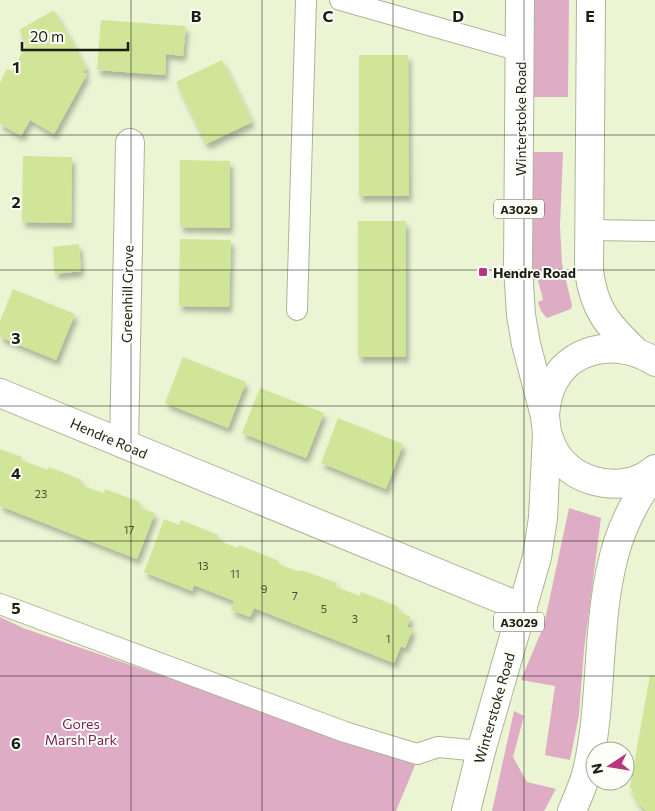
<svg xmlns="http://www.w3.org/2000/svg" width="655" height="811" viewBox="0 0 655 811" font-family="Commissioner,sans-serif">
  <defs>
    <filter id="shadow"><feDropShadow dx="3" dy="5.5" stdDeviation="2.5" flood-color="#0004"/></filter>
  </defs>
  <rect width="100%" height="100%" fill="#ebf5d4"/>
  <g fill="#dfacc5">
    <path d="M 533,0 L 569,0 L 568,97 L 532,97 Z"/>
    <path d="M 533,152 L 563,152 L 560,226 L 562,264 L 572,305 L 571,309 L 547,318 L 541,311 L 538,302 L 543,300 L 538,280 L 533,280 L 532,265 Z"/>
    <path d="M 569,508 L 601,518 L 584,650 L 579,715 L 570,760 L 545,755 L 555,686 L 521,680 L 544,625 Z"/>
    <path d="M 0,617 L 23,628 L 416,763 L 396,811 L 0,811 Z"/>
    <path d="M 514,711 L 524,716 L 513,757 L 527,782 L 556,789 L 544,811 L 492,811 Z"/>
  </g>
  <g fill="#d0e597" filter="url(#shadow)">
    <path d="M 54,10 L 87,69 L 82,72 L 87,74 L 54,134 L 30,120 L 21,136 L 0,124 L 0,83 L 7,69 L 12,71 L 27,44 L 19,30 Z"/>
    <path d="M 101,20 L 186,26 L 183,56 L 166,54 L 165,75 L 97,70 Z"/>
    <path d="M 359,55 L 408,55 L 409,196 L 359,196 Z"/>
    <path d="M 222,60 L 252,122 L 206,144 L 176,82 Z"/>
    <path d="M 23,156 L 72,157 L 71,223 L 22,222 Z"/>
    <path d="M 180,160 L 230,161 L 230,228 L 180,227 Z"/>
    <rect x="358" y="221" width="48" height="136"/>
    <path d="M 180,239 L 231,240 L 229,307 L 179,306 Z"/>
    <path d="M 79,244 L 81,271 L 55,274 L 53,247 Z"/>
    <path d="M 13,289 L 75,314 L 56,360 L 0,337 L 0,321 Z"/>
    <path d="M 183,357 L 246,382 L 228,428 L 165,403 Z"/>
    <path d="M 260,388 L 324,413 L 306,458 L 242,433 Z"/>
    <path d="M 338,418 L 403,444 L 386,489 L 321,463 Z"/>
    <path d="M 0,449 L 22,457 L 21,460 L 48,470 L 49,467 L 82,480 L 80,485 L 104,493 L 105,489 L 140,502 L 138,507 L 155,513 L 137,559 L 0,506 Z"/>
    <path d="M 164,519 L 179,525 L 181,520 L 218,535 L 217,540 L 238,548 L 239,545 L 279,561 L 278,564 L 300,572 L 301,570 L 337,583 L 336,587 L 360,596 L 361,592 L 399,607 L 397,611 L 411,617 L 407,627 L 413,629 L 405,648 L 401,646 L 394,663 L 254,608 L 250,617 L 231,610 L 234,601 L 194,585 L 192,591 L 144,572 Z"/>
    <path d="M 650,675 L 655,676 L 655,811 L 647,811 L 638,803 L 630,787 Z"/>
  </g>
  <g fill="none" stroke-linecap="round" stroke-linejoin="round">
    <defs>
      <g id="service">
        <path d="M 340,0 L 520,51"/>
        <path d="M 588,230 L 655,231"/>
        <path d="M 297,310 L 306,0"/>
        <path d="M 0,604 L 345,732 L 417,754 L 438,747 L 481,751"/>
      </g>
      <g id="minor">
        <path d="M 0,393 L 523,608"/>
        <path d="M 124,444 L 130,143"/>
      </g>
      <g id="trunk">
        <path d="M 591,0 L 589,271 C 594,310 608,325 635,351"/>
        <path d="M 545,415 C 546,403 548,392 554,381 C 574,344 623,340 655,362"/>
        <path d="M 547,433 C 550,442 553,450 559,458 C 577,481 611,490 639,479 C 644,477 650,473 655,469"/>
        <path d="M 466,811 L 481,751 L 537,557 L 543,518 L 547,433 L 545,416 L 526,344 L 521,315 L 518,267 L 520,0"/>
        <path d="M 572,811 C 577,799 582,788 586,775 C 605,700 594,617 618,542 C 627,515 640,494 655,471"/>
      </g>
    </defs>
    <use href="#service" stroke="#acb595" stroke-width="22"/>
    <use href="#minor" stroke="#acb595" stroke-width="30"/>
    <use href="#trunk" stroke="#acb595" stroke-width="30"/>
    <use href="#service" stroke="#fff" stroke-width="20"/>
    <use href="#minor" stroke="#fff" stroke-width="28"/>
    <use href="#trunk" stroke="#fff" stroke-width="28"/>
  </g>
  <path fill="none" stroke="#1b1e13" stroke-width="1" stroke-opacity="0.55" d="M 131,0 L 131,811M 262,0 L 262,811M 393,0 L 393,811M 524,0 L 524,811M 0,135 L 655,135M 0,270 L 655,270M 0,406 L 655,406M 0,541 L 655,541M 0,676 L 655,676"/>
  <rect fill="#b63682" stroke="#fcfef7" stroke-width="2" x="478" y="267" width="10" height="10" rx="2.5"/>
  <g text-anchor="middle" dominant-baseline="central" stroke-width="4" stroke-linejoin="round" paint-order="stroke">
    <g font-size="11" fill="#485034">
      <text x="41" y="493">23</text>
      <text x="129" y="529">17</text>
      <text x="203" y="565">13</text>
      <text x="235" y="573">11</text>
      <text x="264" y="588">9</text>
      <text x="295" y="595">7</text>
      <text x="324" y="608">5</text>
      <text x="355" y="618">3</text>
      <text x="388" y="638">1</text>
    </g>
    <g fill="#fcfef7" stroke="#5e6157" stroke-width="1">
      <rect x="494" y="199.5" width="50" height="19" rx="4"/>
      <rect x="494" y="612.5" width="50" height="19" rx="4"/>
    </g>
    <g font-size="12" font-weight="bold" fill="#1b1e13">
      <text x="519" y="209">A3029</text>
      <text x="519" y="622">A3029</text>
    </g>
    <g font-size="14" fill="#1b1e13" stroke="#fcfef7">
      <text transform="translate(520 119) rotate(-90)">Winterstoke Road</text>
      <text transform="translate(127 294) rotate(-89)">Greenhill Grove</text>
      <text transform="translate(109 438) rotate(23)">Hendre Road</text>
      <text transform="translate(494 708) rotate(-74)">Winterstoke Road</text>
    </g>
    <g font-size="14" font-weight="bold" fill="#1b1e13" stroke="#fcfef7" text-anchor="start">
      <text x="493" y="272">Hendre Road</text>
    </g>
    <g font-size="14" fill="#7a2356" stroke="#fcfef7">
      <text x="81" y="723">Gores<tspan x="81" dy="16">Marsh Park</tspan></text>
    </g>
  </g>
  <g font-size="16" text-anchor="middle" font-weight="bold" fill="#1b1e13" stroke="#fcfef7" stroke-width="4" stroke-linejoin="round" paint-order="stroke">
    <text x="196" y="22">B</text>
    <text x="328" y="22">C</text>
    <text x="458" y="22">D</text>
    <text x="590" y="22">E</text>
    <text x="16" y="73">1</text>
    <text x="16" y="208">2</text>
    <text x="16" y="344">3</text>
    <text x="16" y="479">4</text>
    <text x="16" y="614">5</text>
    <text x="16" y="749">6</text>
  </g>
  <g transform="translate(610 766) rotate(258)"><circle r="24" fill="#fcfef7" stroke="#a2a49c"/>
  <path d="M0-4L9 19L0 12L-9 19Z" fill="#b63682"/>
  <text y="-8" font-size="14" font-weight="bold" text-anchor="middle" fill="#1b1e13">N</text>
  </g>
  <path d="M22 42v8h106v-8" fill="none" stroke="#1b1e13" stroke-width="2.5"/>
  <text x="30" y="42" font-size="15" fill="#1b1e13" stroke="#fcfef7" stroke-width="4" paint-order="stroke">20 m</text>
</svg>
